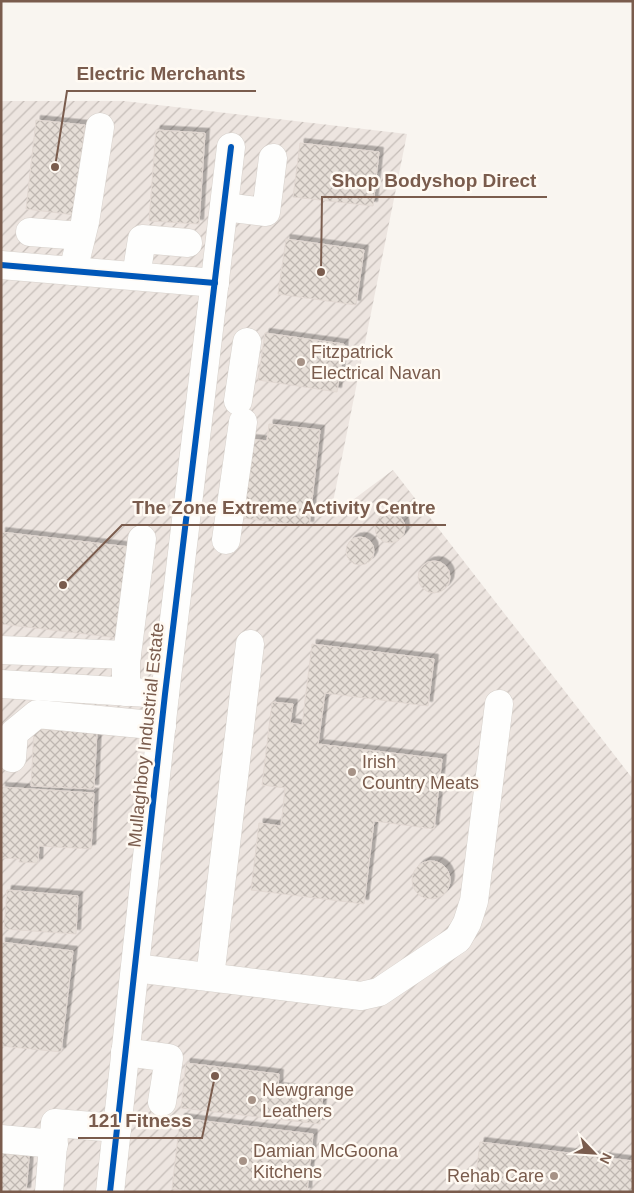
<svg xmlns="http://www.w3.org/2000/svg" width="634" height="1193" viewBox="0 0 634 1193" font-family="Arial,sans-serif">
  <defs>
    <pattern id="industrial-furrows" width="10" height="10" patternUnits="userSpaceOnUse" patternTransform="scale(1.25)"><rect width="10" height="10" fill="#ede5e0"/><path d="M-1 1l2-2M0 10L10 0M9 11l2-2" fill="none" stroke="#c5bdb8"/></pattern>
    <pattern id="building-cross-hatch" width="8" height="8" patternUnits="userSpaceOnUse" patternTransform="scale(1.25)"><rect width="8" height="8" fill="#e6ded7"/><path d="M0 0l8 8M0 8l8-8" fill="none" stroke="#bfb7b1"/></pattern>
    <filter id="shadow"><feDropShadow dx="4.5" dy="-4.5" stdDeviation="0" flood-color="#0004"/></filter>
  </defs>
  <rect width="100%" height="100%" fill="#f9f5f0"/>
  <path fill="url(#industrial-furrows)" d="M 1,101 L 124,101 L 407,134 L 330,517 L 393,470 L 633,779 L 633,1192 L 1,1192 Z"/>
  <g fill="url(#building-cross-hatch)" stroke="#e2d8d2" filter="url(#shadow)">
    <path d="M 36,120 L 85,125 L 75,215 L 26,209 Z"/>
    <path d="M 156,130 L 205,133 L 199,224 L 149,221 Z"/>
    <path d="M 300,143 L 379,152 L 373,206 L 293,197 Z"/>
    <path d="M 286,239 L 364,250 L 356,305 L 278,294 Z"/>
    <path d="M 265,333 L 344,344 L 337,392 L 258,380 Z"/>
    <path d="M 269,424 L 320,430 L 309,526 L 241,518 L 251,439 L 267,441 Z"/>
    <circle cx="390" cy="528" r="15"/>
    <path d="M 1,532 L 130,547 L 119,638 L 1,624 Z"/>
    <circle cx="360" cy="551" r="14"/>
    <circle cx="434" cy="577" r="16"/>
    <path d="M 312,644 L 434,659 L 428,706 L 325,693 L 318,744 L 442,759 L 434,829 L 374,821 L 364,904 L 251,890 L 259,823 L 281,826 L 285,788 L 262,785 L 272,702 L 293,704 L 290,723 L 302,725 Z"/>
    <path d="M 34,729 L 97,732 L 94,789 L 31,786 Z"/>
    <path d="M 1,787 L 94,793 L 91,849 L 39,846 L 38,863 L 19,862 L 20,859 L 1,858 Z"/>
    <circle cx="431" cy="880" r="19"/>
    <path d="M 7,890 L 78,896 L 76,934 L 4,929 Z"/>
    <path d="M 1,942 L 73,951 L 61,1052 L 1,1046 Z"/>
    <path d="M 186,1063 L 279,1074 L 278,1087 L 323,1093 L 320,1124 L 181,1108 Z"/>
    <path d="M 180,1118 L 313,1134 L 307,1192 L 198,1192 L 172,1189 Z"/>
    <path d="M 480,1142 L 633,1161 L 633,1192 L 474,1192 Z"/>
    <path d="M 1,1144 L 30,1147 L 26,1192 L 1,1192 Z"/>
  </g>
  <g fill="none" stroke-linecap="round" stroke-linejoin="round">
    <defs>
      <g id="minor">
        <path d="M 224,207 L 266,212 L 273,158"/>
        <path d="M 30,232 L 81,236"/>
        <path d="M 1,265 L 215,283"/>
        <path d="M 73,271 L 85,222 L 100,127"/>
        <path d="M 136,276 L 142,239 L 188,243"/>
        <path d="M 238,401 L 247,342"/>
        <path d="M 226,540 L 243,422"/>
        <path d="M 1,650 L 127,655"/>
        <path d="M 1,684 L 165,694"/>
        <path d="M 126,692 L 126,662 L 142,539"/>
        <path d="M 12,758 L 14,733 L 37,714 L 162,726"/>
        <path d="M 135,968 L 361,996 L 379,992 L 458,939 L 467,923 L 474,901 L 499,704"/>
        <path d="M 210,977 L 250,644"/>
        <path d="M 125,1052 L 169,1058 L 162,1102"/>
        <path d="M 1,1139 L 54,1144"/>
        <path d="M 49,1192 L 55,1123 L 117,1128"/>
        <path d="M 110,1192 L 165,694 L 231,147"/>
      </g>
    </defs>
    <use href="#minor" stroke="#d7d1cb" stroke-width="29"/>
    <use href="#minor" stroke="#fefefd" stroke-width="28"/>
    <defs>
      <g id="cycleway">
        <path d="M 1,265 L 215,283"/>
        <path d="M 110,1192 L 165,694 L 231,147"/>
      </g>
    </defs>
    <use href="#cycleway" stroke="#fffaf3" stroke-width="9"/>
    <use href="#cycleway" stroke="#0057b8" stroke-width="6"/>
  </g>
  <g fill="#a69286" stroke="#fffaf3" stroke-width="2">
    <circle cx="301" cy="362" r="5"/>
    <circle cx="352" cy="772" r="5"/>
    <circle cx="252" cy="1100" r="5"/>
    <circle cx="243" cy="1161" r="5"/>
    <circle cx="554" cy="1176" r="5"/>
  </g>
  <g text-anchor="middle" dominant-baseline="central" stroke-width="5" stroke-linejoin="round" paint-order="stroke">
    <g font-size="18" fill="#7a5c4d" stroke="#fffaf3" text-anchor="start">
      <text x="311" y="352">Fitzpatrick<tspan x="311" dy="21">Electrical Navan</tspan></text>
      <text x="362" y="762">Irish<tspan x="362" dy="21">Country Meats</tspan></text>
      <text x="262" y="1090">Newgrange<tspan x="262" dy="21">Leathers</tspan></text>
      <text x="253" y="1151">Damian McGoona<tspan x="253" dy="21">Kitchens</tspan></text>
      <text x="544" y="1176" text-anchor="end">Rehab Care</text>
    </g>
    <g font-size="18" fill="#7a5c4d" stroke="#fffaf3">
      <text transform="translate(146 735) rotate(-84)">Mullaghboy Industrial Estate</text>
    </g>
  </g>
  <path fill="none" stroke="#7a5c4d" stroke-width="2" d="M55 167L67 91H256M321 272L322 197H547M63 585L122 525H446M215 1076L202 1138H78"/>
  <g fill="#7a5c4d" stroke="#fffaf3" stroke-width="2">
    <circle cx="55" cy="167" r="5"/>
    <circle cx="321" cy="272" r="5"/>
    <circle cx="63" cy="585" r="5"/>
    <circle cx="215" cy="1076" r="5"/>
  </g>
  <g font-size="19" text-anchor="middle" font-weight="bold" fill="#7a5c4d" stroke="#fffaf3" stroke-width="5" stroke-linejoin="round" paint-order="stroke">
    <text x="161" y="80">Electric Merchants</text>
    <text x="434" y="187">Shop Bodyshop Direct</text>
    <text x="284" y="514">The Zone Extreme Activity Centre</text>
    <text x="140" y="1127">121 Fitness</text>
  </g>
  <rect width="634" height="1193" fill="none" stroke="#7a5c4d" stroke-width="5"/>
  <g transform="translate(594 1153) rotate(115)" stroke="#fffaf3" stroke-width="4" paint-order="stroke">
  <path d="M0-4L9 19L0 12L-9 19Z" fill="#7a5c4d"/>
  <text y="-8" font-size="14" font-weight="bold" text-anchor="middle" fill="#7a5c4d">N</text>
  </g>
</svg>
